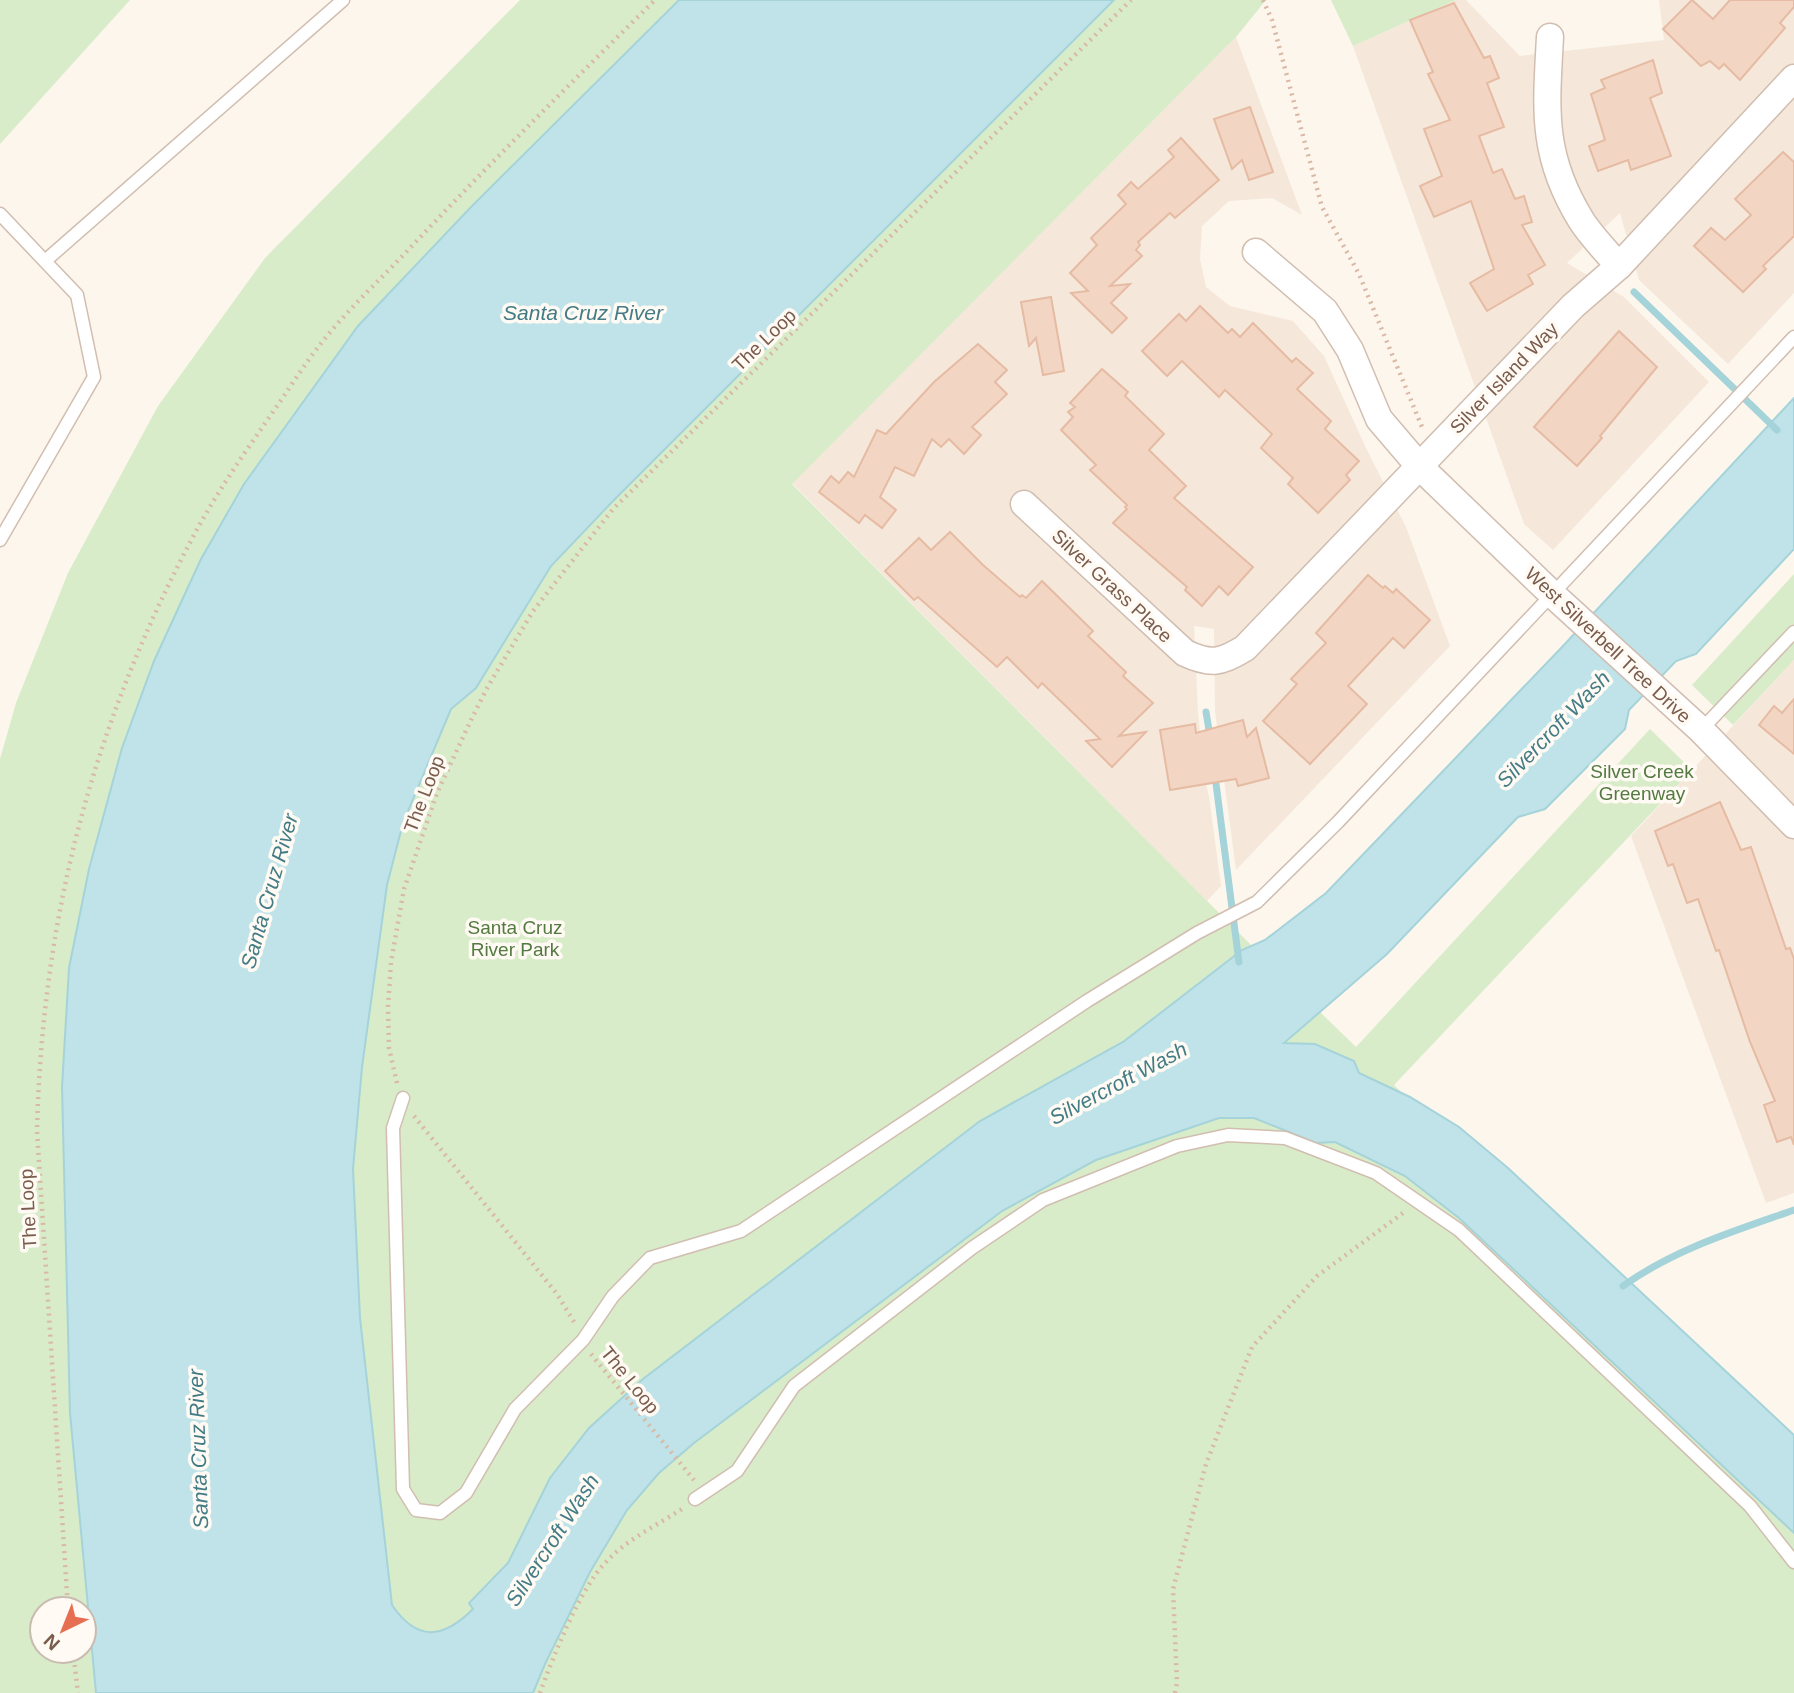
<svg xmlns="http://www.w3.org/2000/svg" width="1794" height="1693" viewBox="0 0 1794 1693" font-family="Arial,sans-serif">
  <rect width="100%" height="100%" fill="#fdf6ec"/>
  <g fill="#f5e8da">
    <path d="M 1456,0 L 1466,0 L 1520,56 L 1664,40 L 1659,0 L 1794,0 L 1794,293 L 1728,364 L 1639,280 L 1620,213 L 1567,263 L 1624,297 L 1709,382 L 1553,550 L 1524,524 L 1353,46 Z"/>
    <path d="M 1236,37 L 1302,215 L 1272,198 L 1229,201 L 1202,226 L 1200,259 L 1206,287 L 1230,306 L 1293,321 L 1324,356 L 1366,448 L 1406,527 L 1450,646 L 1236,870 L 1215,712 L 1214,629 L 1194,626 L 1198,713 L 1206,784 L 1209,796 L 1221,886 L 1207,901 L 792,483 Z"/>
    <path d="M 1794,660 L 1794,1193 L 1766,1203 L 1631,836 Z"/>
  </g>
  <g fill="#d8ecc9" fill-rule="evenodd">
    <path d="M 0,0 L 130,0 L 0,144 Z"/>
    <path d="M 520,0 L 1266,0 L 1236,37 L 792,484 L 1246,940 L 1356,1047 L 1650,729 L 1692,770 L 1394,1085 L 1794,1474 L 1794,1693 L 0,1693 L 0,759 L 16,703 L 68,573 L 158,406 L 265,258 ZM 42,1609 L 84,1609 L 84,1651 L 42,1651 Z"/>
    <path d="M 1331,0 L 1456,0 L 1353,46 Z"/>
    <path d="M 1794,574 L 1794,660 L 1733,725 L 1692,685 Z"/>
  </g>
  <path fill="#bfe3e8" stroke="#a5d3da" stroke-width="2" d="M 679,0 L 1114,0 L 613,501 L 551,566 L 476,688 L 451,709 L 403,823 L 387,885 L 362,1067 L 353,1169 L 360,1318 L 392,1605 C 417,1642 443,1639 473,1609 L 469,1603 L 508,1563 L 550,1478 L 589,1428 L 643,1379 L 980,1121 L 1123,1042 L 1242,950 L 1265,940 L 1326,893 L 1563,646 L 1794,398 L 1794,549 L 1696,654 L 1676,661 L 1629,710 L 1625,729 L 1545,809 L 1518,817 L 1387,954 L 1284,1043 L 1315,1044 L 1354,1061 L 1359,1073 L 1410,1097 L 1459,1127 L 1508,1168 L 1794,1435 L 1794,1533 L 1459,1218 L 1405,1176 L 1335,1142 L 1316,1143 L 1254,1118 L 1219,1118 L 1096,1160 L 1002,1211 L 694,1443 L 659,1473 L 627,1510 L 590,1572 L 545,1664 L 533,1693 L 96,1693 L 70,1413 L 62,1087 L 69,968 L 89,869 L 122,748 L 154,661 L 201,559 L 244,484 L 358,326 L 472,206 Z"/>
  <g fill="none" stroke-linecap="round" stroke-linejoin="round">
    <g stroke="#a5d3da" stroke-width="7">
      <path d="M 1634,292 L 1777,430"/>
      <path d="M 1206,712 L 1210,736"/>
      <path d="M 1215,776 L 1239,962"/>
      <path d="M 1623,1286 C 1675,1249 1734,1231 1794,1210"/>
    </g>
  </g>
  <g fill="#f3d5c3" stroke="#e6bba3" stroke-width="2">
    <path d="M 1692,0 L 1713,19 L 1730,0 L 1794,0 L 1794,7 L 1780,23 L 1785,28 L 1740,80 L 1724,64 L 1719,69 L 1710,61 L 1701,66 L 1663,29 Z"/>
    <path d="M 1454,3 L 1484,58 L 1490,56 L 1499,78 L 1487,83 L 1504,127 L 1479,136 L 1493,173 L 1502,169 L 1515,199 L 1524,196 L 1532,222 L 1522,225 L 1545,265 L 1528,275 L 1533,284 L 1487,311 L 1470,283 L 1494,269 L 1471,201 L 1434,217 L 1420,186 L 1442,176 L 1424,129 L 1450,120 L 1428,74 L 1433,72 L 1410,20 Z"/>
    <path d="M 1653,60 L 1662,93 L 1650,98 L 1671,156 L 1631,170 L 1628,160 L 1598,171 L 1589,146 L 1605,140 L 1591,94 L 1605,88 L 1601,80 Z"/>
    <path d="M 1250,107 L 1273,172 L 1249,180 L 1242,160 L 1232,169 L 1214,119 Z"/>
    <path d="M 1181,138 L 1219,180 L 1175,218 L 1170,213 L 1138,242 L 1140,245 L 1136,250 L 1142,256 L 1110,286 L 1130,284 L 1111,303 L 1127,318 L 1112,333 L 1071,293 L 1088,291 L 1070,273 L 1097,245 L 1091,238 L 1126,204 L 1118,195 L 1131,182 L 1138,189 L 1174,157 L 1168,150 Z"/>
    <path d="M 1783,152 L 1794,162 L 1794,236 L 1763,266 L 1766,269 L 1743,292 L 1694,246 L 1711,228 L 1725,240 L 1751,215 L 1735,199 Z"/>
    <path d="M 1051,297 L 1064,371 L 1043,375 L 1036,338 L 1029,346 L 1021,302 Z"/>
    <path d="M 1200,306 L 1228,333 L 1232,329 L 1240,337 L 1253,323 L 1292,362 L 1296,358 L 1313,373 L 1297,389 L 1331,421 L 1325,429 L 1359,461 L 1346,475 L 1350,480 L 1318,513 L 1288,484 L 1293,478 L 1261,448 L 1272,434 L 1225,390 L 1219,397 L 1182,361 L 1167,376 L 1142,351 L 1179,314 L 1186,321 Z"/>
    <path d="M 1619,331 L 1657,367 L 1600,436 L 1602,438 L 1577,466 L 1534,427 Z"/>
    <path d="M 978,344 L 1007,370 L 995,382 L 1007,394 L 972,427 L 981,435 L 964,454 L 949,439 L 941,447 L 932,439 L 914,476 L 895,467 L 880,497 L 896,510 L 882,528 L 865,515 L 859,523 L 819,492 L 831,476 L 839,483 L 848,472 L 854,477 L 877,430 L 886,434 L 934,382 Z"/>
    <path d="M 1102,369 L 1128,392 L 1125,396 L 1164,434 L 1149,450 L 1186,486 L 1174,498 L 1253,567 L 1228,595 L 1219,586 L 1202,606 L 1185,590 L 1187,587 L 1113,523 L 1127,509 L 1125,507 L 1127,505 L 1090,470 L 1096,465 L 1061,430 L 1073,417 L 1068,412 L 1075,407 L 1070,403 Z"/>
    <path d="M 950,532 L 983,565 L 1020,597 L 1022,595 L 1026,598 L 1042,581 L 1093,631 L 1088,636 L 1126,672 L 1123,676 L 1153,703 L 1119,736 L 1146,732 L 1112,767 L 1086,741 L 1100,739 L 1042,683 L 1038,688 L 1007,657 L 997,667 L 918,597 L 914,600 L 885,571 L 919,538 L 931,550 Z"/>
    <path d="M 1368,575 L 1383,588 L 1385,586 L 1393,593 L 1396,589 L 1430,620 L 1404,648 L 1393,638 L 1348,686 L 1367,704 L 1310,764 L 1263,721 L 1297,684 L 1291,679 L 1326,643 L 1316,633 Z"/>
    <path d="M 1794,699 L 1794,754 L 1759,725 L 1774,706 L 1782,713 Z"/>
    <path d="M 1243,720 L 1247,737 L 1256,728 L 1269,778 L 1238,786 L 1236,779 L 1170,790 L 1160,730 L 1195,724 L 1196,733 Z"/>
    <path d="M 1720,802 L 1741,850 L 1751,847 L 1786,949 L 1790,948 L 1794,959 L 1794,1145 L 1791,1137 L 1777,1142 L 1764,1105 L 1775,1101 L 1750,1042 L 1719,950 L 1716,951 L 1698,899 L 1687,903 L 1673,864 L 1668,866 L 1655,831 Z"/>
  </g>
  <g fill="none" stroke-linecap="round" stroke-linejoin="round">
    <defs>
      <g id="service">
        <path d="M 0,214 L 77,295 L 94,377 L 0,540"/>
        <path d="M 45,261 L 343,0"/>
        <path d="M 1701,730 L 1794,632"/>
        <path d="M 403,1098 L 393,1128 L 403,1489 L 416,1510 L 440,1513 L 466,1493 L 515,1409 L 583,1340 L 613,1296 L 650,1258 L 741,1231 L 1087,1001 L 1197,933 L 1257,902 L 1338,822 L 1794,337"/>
        <path d="M 695,1499 L 737,1471 L 794,1386 L 972,1248 L 1043,1200 L 1177,1146 L 1228,1135 L 1285,1138 L 1376,1173 L 1459,1230 L 1750,1506 L 1794,1562"/>
      </g>
      <g id="minor">
        <path d="M 1550,37 C 1546,110 1541,155 1581,220 C 1591,236 1606,251 1619,266"/>
        <path d="M 1256,252 L 1325,311 L 1350,350 L 1379,419 L 1420,467 L 1553,595 L 1701,730 L 1794,825"/>
        <path d="M 1024,504 L 1185,653 C 1211,665 1221,663 1245,648 L 1573,306 L 1619,266 L 1794,78"/>
      </g>
    </defs>
    <use href="#service" stroke="#d1beb0" stroke-width="15"/>
    <use href="#minor" stroke="#d1beb0" stroke-width="29"/>
    <g stroke="#d9b8a5" stroke-width="4.5" stroke-dasharray="2 5" stroke-linecap="butt">
      <path d="M 1263,0 L 1272,20 L 1322,207 L 1359,274 L 1422,427"/>
      <path d="M 397,1083 L 389,1048 L 388,1007 L 391,962 L 404,889 L 437,793 L 471,720 L 487,688 L 533,611 L 613,509 L 1131,0"/>
      <path d="M 414,1116 L 557,1294 L 574,1322"/>
      <path d="M 591,1354 L 694,1480"/>
      <path d="M 68,1609 L 37,1131 C 42,918 93,724 194,535 C 218,490 248,448 277,406 C 291,386 304,365 319,346 C 346,311 380,280 410,248 C 490,163 572,82 655,0"/>
      <path d="M 73,1651 L 78,1693"/>
      <path d="M 540,1693 C 553,1657 580,1588 606,1562 C 626,1540 657,1525 682,1509"/>
      <path d="M 1175,1693 L 1177,1683 L 1173,1589 L 1206,1464 L 1252,1347 L 1317,1276 L 1403,1213"/>
    </g>
    <use href="#service" stroke="#fff" stroke-width="12"/>
    <use href="#minor" stroke="#fff" stroke-width="26"/>
  </g>
  <g text-anchor="middle" dominant-baseline="central" stroke-width="7" stroke-linejoin="round" paint-order="stroke">
    <g font-size="19" fill="#7a5c4d" stroke="#fffaf3">
      <text transform="translate(764 340) rotate(-44)">The Loop</text>
      <text transform="translate(1504 378) rotate(-46)">Silver Island Way</text>
      <text transform="translate(1112 586) rotate(43)">Silver Grass Place</text>
      <text transform="translate(1608 645) rotate(43)">West Silverbell Tree Drive</text>
      <text transform="translate(424 794) rotate(-69)">The Loop</text>
      <text transform="translate(28 1209) rotate(-93)">The Loop</text>
      <text transform="translate(630 1380) rotate(51)">The Loop</text>
    </g>
    <g font-size="19" fill="#537a41" stroke="#fffaf3">
      <text x="1642" y="771">Silver Creek<tspan x="1642" dy="22">Greenway</tspan></text>
      <text x="515" y="927">Santa Cruz<tspan x="515" dy="22">River Park</tspan></text>
    </g>
    <g font-size="21" font-style="italic" fill="#437c86" stroke="#fffaf3">
      <text x="583" y="312">Santa Cruz River</text>
      <text transform="translate(1553 729) rotate(-46)">Silvercroft Wash</text>
      <text transform="translate(269 891) rotate(-74)">Santa Cruz River</text>
      <text transform="translate(1118 1083) rotate(-28)">Silvercroft Wash</text>
      <text transform="translate(198 1449) rotate(-92)">Santa Cruz River</text>
      <text transform="translate(552 1540) rotate(-57)">Silvercroft Wash</text>
    </g>
  </g>
  <g transform="translate(63 1630) rotate(223)"><circle r="33" fill="#fffaf3" stroke="#cabbb1" stroke-width="2"/>
  <path d="M0-5L12 26L0 18L-12 26Z" fill="#e76f51"/>
  <text y="-10" font-size="19" font-weight="bold" text-anchor="middle" fill="#7a5c4d">N</text>
  </g>
</svg>
